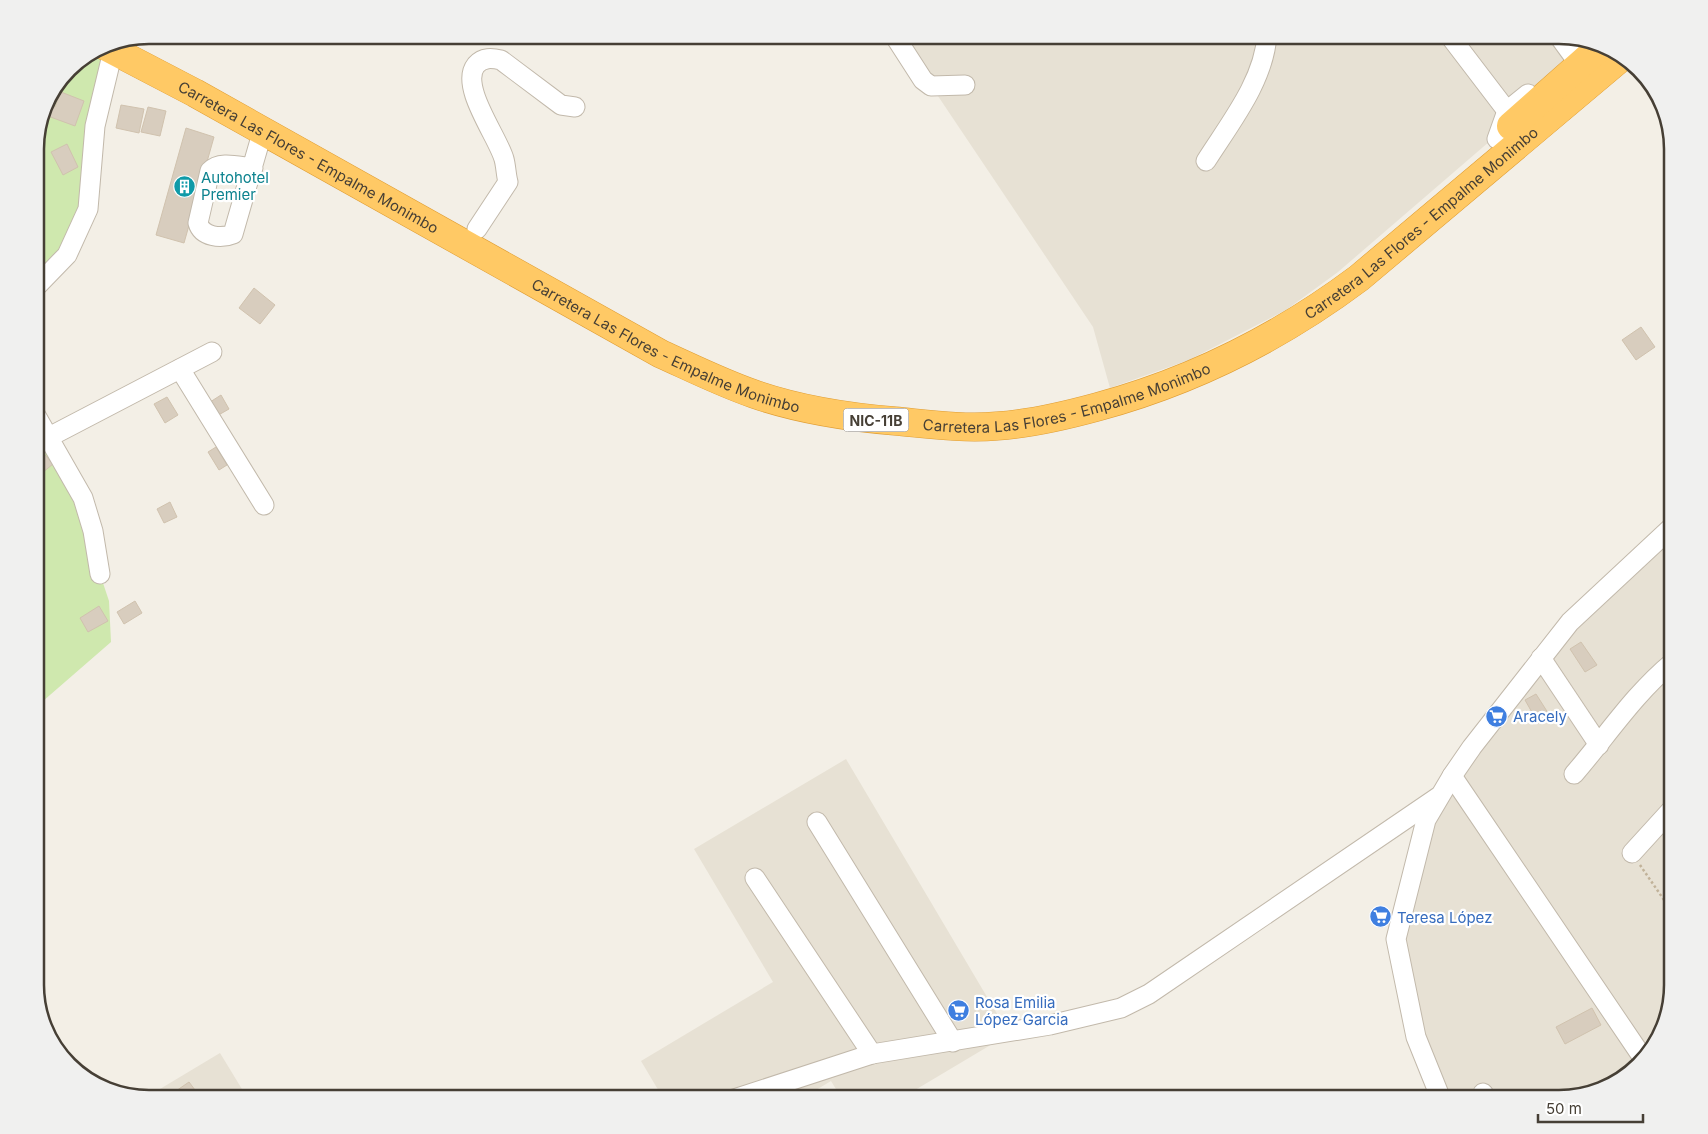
<svg xmlns="http://www.w3.org/2000/svg" width="1708" height="1134" viewBox="0 0 1708 1134" font-family="Inter,sans-serif">
  <rect width="100%" height="100%" fill="#f3efe6"/>
  <g fill="#e7e1d4">
    <path d="M 897,35 L 1560,35 L 1599,47 L 1338,272 L 1286,310 L 1189,360 L 1110,388 L 1093,327 Z"/>
    <path d="M 1673,540 L 1673,986 L 1654,1049 L 1616,1084 L 1560,1099 L 1440,1099 L 1400,938 L 1426,820 L 1514,688 Z"/>
    <path d="M 846,759 L 1009,1034 L 900,1099 L 842,1099 L 831,1081 L 801,1099 L 651,1099 L 660,1093 L 641,1061 L 773,982 L 694,849 Z"/>
    <path d="M 220,1053 L 248,1099 L 145,1098 Z"/>
  </g>
  <g fill="#cfe8ae">
    <path d="M 103,45 L 88,209 L 35,288 L 35,141 L 44,105 L 68,68 Z"/>
    <path d="M 35,414 L 83,498 L 100,574 L 109,601 L 111,642 L 35,708 Z"/>
  </g>
  <g fill="#d8cdbe" stroke="#d0c2ae">
    <path d="M 61,92 L 84,101 L 75,126 L 45,115 L 48,105 L 55,107 Z"/>
    <path d="M 121,105 L 144,109 L 139,133 L 116,128 Z"/>
    <path d="M 148,107 L 166,111 L 160,136 L 141,132 Z"/>
    <path d="M 186,128 L 214,137 L 184,243 L 156,235 Z"/>
    <path d="M 67,144 L 78,167 L 63,175 L 51,152 Z"/>
    <path d="M 254,288 L 275,305 L 260,324 L 239,308 Z"/>
    <path d="M 1641,327 L 1655,347 L 1636,360 L 1622,340 Z"/>
    <path d="M 221,395 L 229,409 L 215,417 L 207,404 Z"/>
    <path d="M 167,397 L 178,415 L 165,423 L 154,404 Z"/>
    <path d="M 38,447 L 53,464 L 42,473 L 35,465 L 35,450 Z"/>
    <path d="M 216,447 L 227,465 L 219,470 L 208,452 Z"/>
    <path d="M 170,502 L 177,517 L 164,523 L 157,509 Z"/>
    <path d="M 135,601 L 142,613 L 124,624 L 117,612 Z"/>
    <path d="M 99,606 L 108,621 L 88,632 L 80,618 Z"/>
    <path d="M 1581,642 L 1597,665 L 1585,672 L 1570,649 Z"/>
    <path d="M 1536,694 L 1550,716 L 1538,723 L 1525,700 Z"/>
    <path d="M 1592,1008 L 1601,1025 L 1565,1044 L 1556,1027 Z"/>
    <path d="M 189,1082 L 195,1090 L 181,1099 L 177,1099 L 173,1093 Z"/>
  </g>
  <g fill="none" stroke-linecap="round" stroke-linejoin="round">
    <defs>
      <g id="minor">
        <path d="M 894,35 L 923,80 L 931,86 L 965,85"/>
        <path d="M 1449,35 L 1507,111"/>
        <path d="M 1558,35 L 1574,57"/>
        <path d="M 1497,139 L 1507,111 L 1528,94"/>
        <path d="M 1206,161 C 1230,123 1264,81 1267,35"/>
        <path d="M 253,168 C 240,167 220,160 210,171 L 198,223 C 202,237 221,239 233,234 L 263,130"/>
        <path d="M 477,229 L 508,182 C 506,175 506,166 504,159 C 498,137 459,86 476,65 C 483,57 492,58 501,60 L 561,105 L 575,107"/>
        <path d="M 35,288 L 67,255 L 88,209 L 95,126 L 113,51"/>
        <path d="M 180,369 L 264,505"/>
        <path d="M 35,414 L 83,498 L 93,531 L 100,574"/>
        <path d="M 49,437 L 212,352"/>
        <path d="M 1541,658 L 1599,745"/>
        <path d="M 1574,774 C 1607,736 1634,694 1673,662"/>
        <path d="M 1452,776 L 1643,1058"/>
        <path d="M 817,822 L 953,1042"/>
        <path d="M 1632,853 L 1673,808"/>
        <path d="M 755,878 L 872,1054"/>
        <path d="M 1483,1093 L 1487,1099"/>
        <path d="M 734,1099 L 872,1054 L 1050,1025 L 1121,1008 L 1149,994 L 1438,797"/>
        <path d="M 1441,1099 L 1416,1037 L 1396,939 L 1426,820 L 1452,776 L 1472,747 L 1570,622 L 1673,526"/>
      </g>
      <g id="highway">
        <path id="s1" d="M 103,45 L 195,93 L 661,354 C 692,368 722,383 754,394 C 800,410 847,417 895,421 C 928,424 963,429 997,426 C 1030,424 1064,416 1097,407 C 1193,381 1279,338 1359,278 L 1624,55"/>
        <path d="M 1511,126 L 1600,47"/>
      </g>
    </defs>
    <use href="#minor" stroke="#c2b9ab" stroke-width="21"/>
    <use href="#highway" stroke="#df9d34" stroke-width="29"/>
    <path stroke="#c1b299" stroke-width="2.5" stroke-dasharray="2.5 2.5" stroke-linecap="butt" d="M 1640,865 L 1673,913"/>
    <use href="#minor" stroke="#fff" stroke-width="19"/>
    <use href="#highway" stroke="#ffc965" stroke-width="28"/>
  </g>
  <defs>
    <symbol id="building-disc" viewBox="-11 -11 22 22"><circle r="9.5" fill="#0f9aa8" stroke="#fff"/><path d="M-4-6H4V6H1V3H-1V6H-4ZM-2.5-4.3h1.7v1.8h-1.7ZM.8-4.3h1.7v1.8H.8ZM-2.5-1h1.7V.8h-1.7ZM.8-1h1.7V.8H.8Z" fill="#fff"/></symbol>
    <symbol id="supermarket-disc" viewBox="-11 -11 22 22"><circle r="9.5" fill="#3f7fe0" stroke="#fff"/><path d="M-6-5.5h2.5l.6 2H6L4.5 2H-2.5L-4.4-4H-6ZM-1.5 3.2a1.3 1.3 0 1 0 .1 0ZM3 3.2a1.3 1.3 0 1 0 .1 0Z" fill="#fff"/></symbol>
  </defs>
  <g fill-rule="evenodd">
    <use href="#building-disc" x="172" y="174" width="25" height="25"/>
    <use href="#supermarket-disc" x="1484" y="704" width="25" height="25"/>
    <use href="#supermarket-disc" x="1368" y="904" width="25" height="25"/>
    <use href="#supermarket-disc" x="946" y="998" width="25" height="25"/>
  </g>
  <g text-anchor="middle" dominant-baseline="central" stroke-width="4.5" stroke-linejoin="round" paint-order="stroke">
    <rect fill="#fff" stroke="#7e7972" stroke-width="1" x="843.5" y="408.5" width="65" height="23" rx="4"/>
    <g font-size="14" font-weight="bold" fill="#463f35">
      <text x="876" y="420">NIC-11B</text>
    </g>
    <g font-size="15" fill="#463f35" stroke="#fff">
      <text stroke="none"><textPath href="#s1" startOffset="234">Carretera Las Flores - Empalme Monimbo</textPath></text>
      <text stroke="none"><textPath href="#s1" startOffset="1464">Carretera Las Flores - Empalme Monimbo</textPath></text>
      <text stroke="none"><textPath href="#s1" startOffset="639">Carretera Las Flores - Empalme Monimbo</textPath></text>
      <text stroke="none"><textPath href="#s1" startOffset="1059">Carretera Las Flores - Empalme Monimbo</textPath></text>
    </g>
    <g font-size="15" fill="#0d838f" stroke="#fff" text-anchor="start">
      <text x="201" y="177">Autohotel<tspan x="201" dy="17">Premier</tspan></text>
    </g>
    <g font-size="15" fill="#366cbe" stroke="#fff" text-anchor="start">
      <text x="1513" y="716">Aracely</text>
      <text x="1397" y="917">Teresa López</text>
      <text x="975" y="1002">Rosa Emilia<tspan x="975" dy="17">López Garcia</tspan></text>
    </g>
  </g>
  <path d="M0 0H1708V1134H0ZM149 44H1559A105 105 0 0 1 1664 149V985A105 105 0 0 1 1559 1090H149A105 105 0 0 1 44 985V149A105 105 0 0 1 149 44Z" fill="#f0f0ef" fill-rule="evenodd"/>
  <path fill="none" stroke="#463f35" stroke-width="2.5" d="M149 44H1559A105 105 0 0 1 1664 149V985A105 105 0 0 1 1559 1090H149A105 105 0 0 1 44 985V149A105 105 0 0 1 149 44Z"/>
  <path d="M1538 1114v8h105v-8" fill="none" stroke="#463f35" stroke-width="2.5"/>
  <text x="1546" y="1114" font-size="15" fill="#463f35" stroke="#ffffff" stroke-width="4" paint-order="stroke">50 m</text>
</svg>
